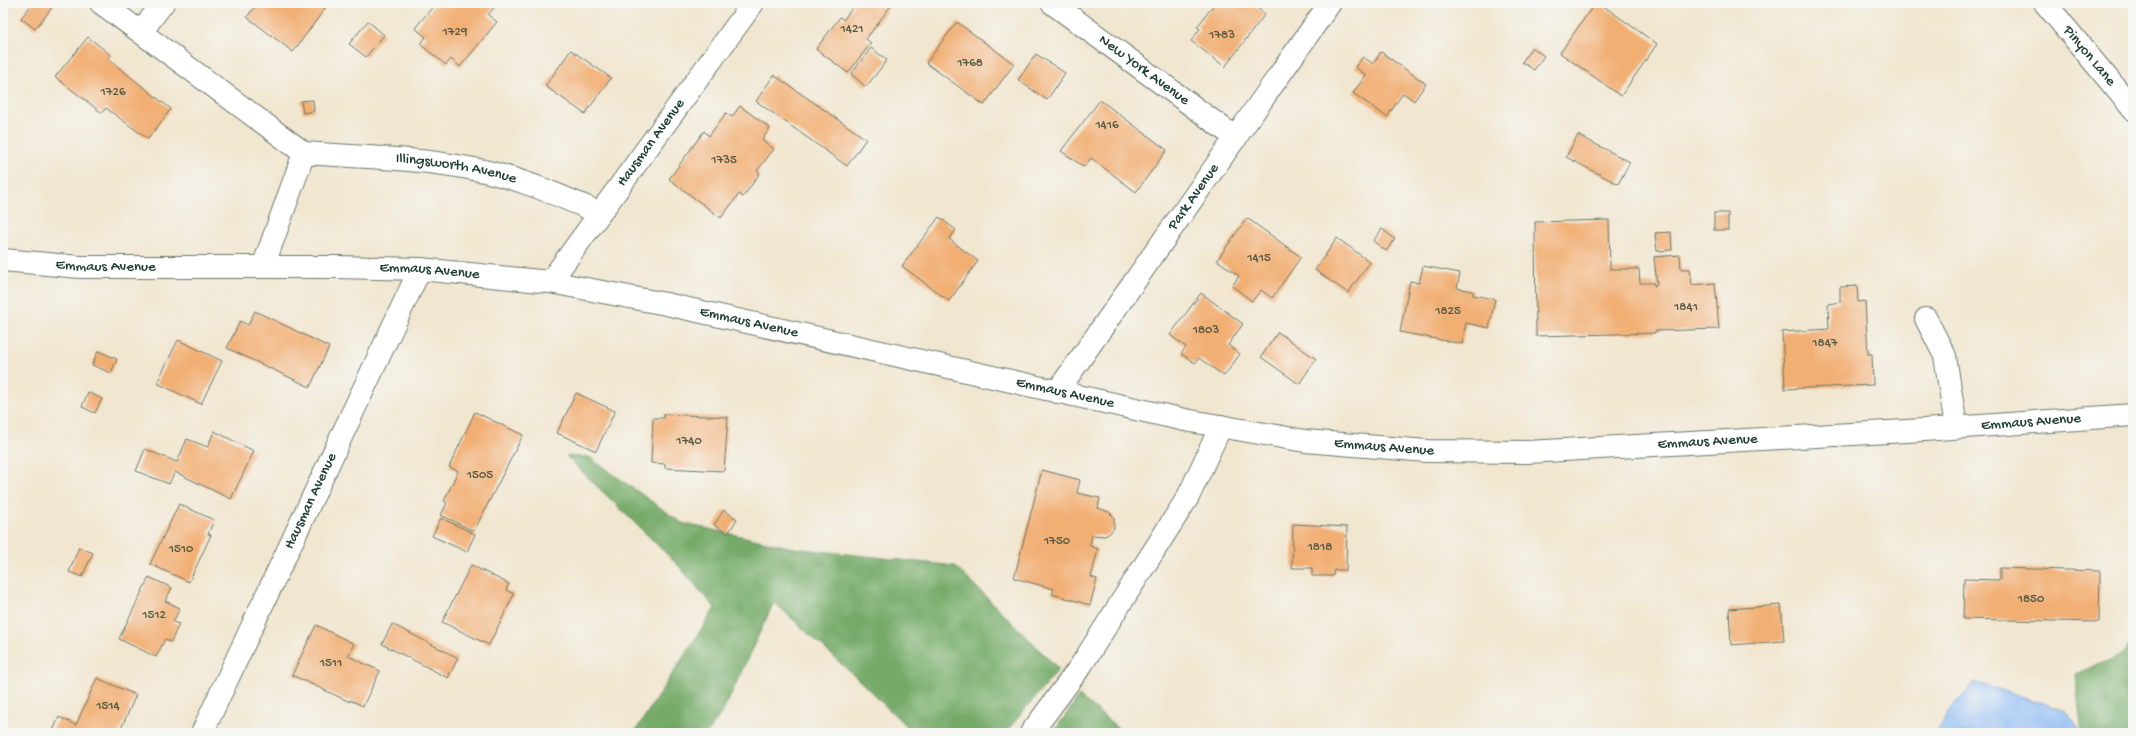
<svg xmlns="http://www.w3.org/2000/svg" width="2136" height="736" viewBox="0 0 2136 736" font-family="'Gochi Hand',sans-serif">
  <rect width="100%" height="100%" fill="#f6f6f2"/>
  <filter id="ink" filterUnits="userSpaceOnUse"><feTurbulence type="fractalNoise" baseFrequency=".025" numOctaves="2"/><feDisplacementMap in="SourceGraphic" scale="8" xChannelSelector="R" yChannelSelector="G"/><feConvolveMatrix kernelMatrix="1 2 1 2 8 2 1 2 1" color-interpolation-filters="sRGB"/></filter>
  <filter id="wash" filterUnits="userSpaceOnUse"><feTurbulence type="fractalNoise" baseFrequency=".012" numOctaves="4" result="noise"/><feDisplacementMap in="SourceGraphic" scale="16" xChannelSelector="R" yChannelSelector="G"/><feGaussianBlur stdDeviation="0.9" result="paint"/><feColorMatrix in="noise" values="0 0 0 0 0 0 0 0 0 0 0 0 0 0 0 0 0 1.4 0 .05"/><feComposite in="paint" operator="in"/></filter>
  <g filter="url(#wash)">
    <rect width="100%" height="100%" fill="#f1e6cf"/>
    <g fill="#74aa67" stroke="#4a744e">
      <path d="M 566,456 L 589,457 L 682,523 L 794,548 L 955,566 L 1059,669 L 1005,733 L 913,733 L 862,683 L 774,602 L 724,709 L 708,733 L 634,733 L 715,608 L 679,566 Z"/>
      <path d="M 2133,641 L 2133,733 L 2082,733 L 2075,674 L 2122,655 Z"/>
      <path d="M 1079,696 L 1123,732 L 1123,733 L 1053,733 Z"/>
    </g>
    <path fill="#8bbaf6" stroke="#557c95" d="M 1975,682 L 2065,710 L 2082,733 L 1935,733 L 1952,707 Z"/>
    <g id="blocks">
      <g fill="#f2af73">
        <path d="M 33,3 L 52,3 L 54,5 L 35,29 L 21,18 Z"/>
        <path d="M 258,3 L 329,3 L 293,52 L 247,17 Z"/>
        <path d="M 436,3 L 498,3 L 488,15 L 497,22 L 460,67 L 451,59 L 446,65 L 420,44 L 426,37 L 415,28 Z"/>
        <path d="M 851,3 L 893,3 L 866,39 L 871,43 L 848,73 L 816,49 L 840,17 L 843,20 L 854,6 Z"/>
        <path d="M 1215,3 L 1243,3 L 1248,7 L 1251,3 L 1265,14 L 1225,67 L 1191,41 L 1200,29 L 1197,27 Z"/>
        <path d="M 1595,3 L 1599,3 L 1657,44 L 1621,96 L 1560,53 Z"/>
        <path d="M 368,21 L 384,35 L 366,57 L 349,44 Z"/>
        <path d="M 957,22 L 1014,64 L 984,105 L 926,63 Z"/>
        <path d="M 88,37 L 111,55 L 108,59 L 171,109 L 148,139 L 106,108 L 102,113 L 55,77 Z"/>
        <path d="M 1532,47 L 1544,56 L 1534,70 L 1522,62 Z"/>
        <path d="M 871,48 L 887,60 L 866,87 L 851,74 Z"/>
        <path d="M 571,50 L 611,78 L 585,114 L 545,86 Z"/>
        <path d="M 1381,52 L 1426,84 L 1414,101 L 1403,93 L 1387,117 L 1353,93 L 1366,75 L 1355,67 L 1363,57 L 1373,64 Z"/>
        <path d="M 1036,54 L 1065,73 L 1047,100 L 1018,80 Z"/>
        <path d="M 774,75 L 866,139 L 847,166 L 756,101 Z"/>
        <path d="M 313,100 L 314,111 L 303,113 L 301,101 Z"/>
        <path d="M 1100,100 L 1167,150 L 1136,192 L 1091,158 L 1084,167 L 1061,151 Z"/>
        <path d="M 740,106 L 770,128 L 762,140 L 774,149 L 757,171 L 760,173 L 743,197 L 739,194 L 721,218 L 669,179 L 704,131 L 709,136 L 726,113 L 732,117 Z"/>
        <path d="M 1578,135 L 1630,162 L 1618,184 L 1566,157 Z"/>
        <rect x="1714" y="213" width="14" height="17"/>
        <path d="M 939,217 L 956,230 L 949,239 L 978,261 L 949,301 L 902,266 Z"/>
        <path d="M 1247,218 L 1301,257 L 1272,298 L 1261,290 L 1252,301 L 1232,286 L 1239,276 L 1217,260 Z"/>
        <path d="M 1609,220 L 1610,269 L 1639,269 L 1640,283 L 1654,283 L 1654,286 L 1657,285 L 1654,257 L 1680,255 L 1681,269 L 1690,269 L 1692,285 L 1715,283 L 1719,329 L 1655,331 L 1655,333 L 1536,336 L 1535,222 Z"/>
        <path d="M 1382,229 L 1395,239 L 1386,251 L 1373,241 Z"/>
        <path d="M 1671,232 L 1672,250 L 1657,251 L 1655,233 Z"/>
        <path d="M 1337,238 L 1370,262 L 1348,293 L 1315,270 Z"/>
        <path d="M 1423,266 L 1460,273 L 1457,288 L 1473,291 L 1473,295 L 1495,299 L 1489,328 L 1466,323 L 1462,344 L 1400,332 L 1410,281 L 1419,283 Z"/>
        <path d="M 1857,286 L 1858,302 L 1865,301 L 1868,354 L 1872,354 L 1873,385 L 1785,389 L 1782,332 L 1829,329 L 1828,304 L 1840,302 L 1840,287 Z"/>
        <path d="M 1201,293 L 1243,324 L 1228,345 L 1240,354 L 1224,376 L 1199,358 L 1195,363 L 1181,354 L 1186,347 L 1170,335 Z"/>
        <path d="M 255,311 L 329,347 L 310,387 L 227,348 L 240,321 L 248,325 Z"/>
        <path d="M 1278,332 L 1316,359 L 1299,384 L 1261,357 Z"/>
        <path d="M 178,340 L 222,361 L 201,404 L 157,383 Z"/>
        <path d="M 98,351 L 117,359 L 111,373 L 92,365 Z"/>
        <path d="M 88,392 L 102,399 L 95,413 L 82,407 Z"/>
        <path d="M 576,393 L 615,411 L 596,451 L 557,433 Z"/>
        <path d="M 475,412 L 523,435 L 474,531 L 441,515 L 447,503 L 444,501 L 458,471 L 449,467 Z"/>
        <path d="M 664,414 L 728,417 L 724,471 L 665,468 L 665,464 L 651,463 L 653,418 L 664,418 Z"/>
        <path d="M 214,431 L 254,451 L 231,499 L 175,472 L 169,484 L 136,471 L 145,449 L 177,462 L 187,439 L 208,447 Z"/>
        <path d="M 1042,470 L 1080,480 L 1077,493 L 1100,498 L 1098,508 L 1109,512 L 1114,517 L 1114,528 L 1109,534 L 1105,536 L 1092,535 L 1090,546 L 1098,549 L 1091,577 L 1097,579 L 1090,605 L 1052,594 L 1054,589 L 1014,578 Z"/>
        <path d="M 179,504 L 214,520 L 208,534 L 211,535 L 189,582 L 150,564 Z"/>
        <path d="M 724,510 L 737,519 L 728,534 L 714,525 Z"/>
        <path d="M 441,518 L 475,534 L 467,552 L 432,536 Z"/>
        <path d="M 1293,524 L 1347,527 L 1346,570 L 1334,570 L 1333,576 L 1312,576 L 1312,568 L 1292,568 Z"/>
        <path d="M 79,547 L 93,553 L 82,577 L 69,572 Z"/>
        <path d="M 471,565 L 509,584 L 506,590 L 514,594 L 489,645 L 442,622 Z"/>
        <path d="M 2000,568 L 2100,571 L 2099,622 L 1963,619 L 1964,579 L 2000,580 Z"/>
        <path d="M 149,577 L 172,588 L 165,601 L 180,608 L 173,622 L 179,624 L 171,642 L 165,639 L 156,657 L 119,639 Z"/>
        <path d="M 1781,605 L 1784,641 L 1731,645 L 1729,609 Z"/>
        <path d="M 392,624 L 458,658 L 448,678 L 382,644 Z"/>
        <path d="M 316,625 L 354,644 L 348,656 L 380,671 L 363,706 L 350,700 L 350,702 L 292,675 Z"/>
        <path d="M 97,678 L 136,695 L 119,733 L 52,733 L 59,717 L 76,725 Z"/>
      </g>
    </g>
  </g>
  <g filter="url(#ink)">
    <use href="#blocks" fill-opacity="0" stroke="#68786a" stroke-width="1"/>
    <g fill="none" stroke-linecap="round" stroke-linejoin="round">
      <defs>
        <g id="minor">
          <path d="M 101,3 L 304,153 L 263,267"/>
          <path id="s1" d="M 1052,3 L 1236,138"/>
          <path id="s2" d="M 2045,3 L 2133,109"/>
          <path d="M 141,32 L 163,3"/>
          <path id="s3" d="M 304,153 C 361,157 418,158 474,169 C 518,177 560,196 600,213"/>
          <path id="s4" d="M 550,282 L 753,3"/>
          <path d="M 1926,319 L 1945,356 L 1956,427"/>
          <path id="s5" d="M 1057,392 L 1330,3"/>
          <path id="s6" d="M 202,733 L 420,269"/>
          <path d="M 1031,733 L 1080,667 L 1188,497 L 1221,426"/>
        </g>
        <g id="major">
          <path id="s7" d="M 3,260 L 80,267 L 336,267 L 420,269 L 550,282 L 666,304 L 1185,420 L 1305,441 L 1427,451 L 1527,452 L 1924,430 L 2133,415"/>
        </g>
      </defs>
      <use href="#minor" stroke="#68786a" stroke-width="24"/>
      <use href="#major" stroke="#68786a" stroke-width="24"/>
      <use href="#minor" stroke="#fff" stroke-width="22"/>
      <use href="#major" stroke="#fff" stroke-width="22"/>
    </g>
  </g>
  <g text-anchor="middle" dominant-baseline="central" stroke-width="3" stroke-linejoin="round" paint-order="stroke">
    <g font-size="13" fill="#545a44">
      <text x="852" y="29">1421</text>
      <text x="455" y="32">1729</text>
      <text x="1222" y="35">1783</text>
      <text x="970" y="63">1768</text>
      <text x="113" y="92">1726</text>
      <text x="1107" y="125">1416</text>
      <text x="724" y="160">1735</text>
      <text x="1259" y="258">1415</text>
      <text x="1686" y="307">1841</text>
      <text x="1448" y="311">1825</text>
      <text x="1206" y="330">1803</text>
      <text x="1825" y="343">1847</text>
      <text x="689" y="441">1740</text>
      <text x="480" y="475">1505</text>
      <text x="1057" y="541">1750</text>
      <text x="1320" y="547">1818</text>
      <text x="181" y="549">1510</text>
      <text x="2031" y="599">1850</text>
      <text x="154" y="615">1512</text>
      <text x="331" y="663">1511</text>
      <text x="108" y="706">1514</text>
    </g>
    <g font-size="15" fill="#1f3d34" stroke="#f6f6f2">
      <text stroke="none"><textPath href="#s2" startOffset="69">Pinyon Lane</textPath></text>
      <text stroke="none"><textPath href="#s1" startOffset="114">New York Avenue</textPath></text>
      <text stroke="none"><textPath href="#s4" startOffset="172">Hausman Avenue</textPath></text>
      <text stroke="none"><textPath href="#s3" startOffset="153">Illingsworth Avenue</textPath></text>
      <text stroke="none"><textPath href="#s5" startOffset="238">Park Avenue</textPath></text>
      <text stroke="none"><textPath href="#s7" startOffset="103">Emmaus Avenue</textPath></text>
      <text stroke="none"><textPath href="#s7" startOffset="427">Emmaus Avenue</textPath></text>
      <text stroke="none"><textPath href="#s7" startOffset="751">Emmaus Avenue</textPath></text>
      <text stroke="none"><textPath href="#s7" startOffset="1075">Emmaus Avenue</textPath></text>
      <text stroke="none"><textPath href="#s7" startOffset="2047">Emmaus Avenue</textPath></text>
      <text stroke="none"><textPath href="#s7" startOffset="1723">Emmaus Avenue</textPath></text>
      <text stroke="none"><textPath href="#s7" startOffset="1399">Emmaus Avenue</textPath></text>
      <text stroke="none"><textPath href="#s6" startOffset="256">Hausman Avenue</textPath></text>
    </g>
  </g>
  <rect width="2136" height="736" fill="none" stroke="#f6f6f2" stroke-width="16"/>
</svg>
